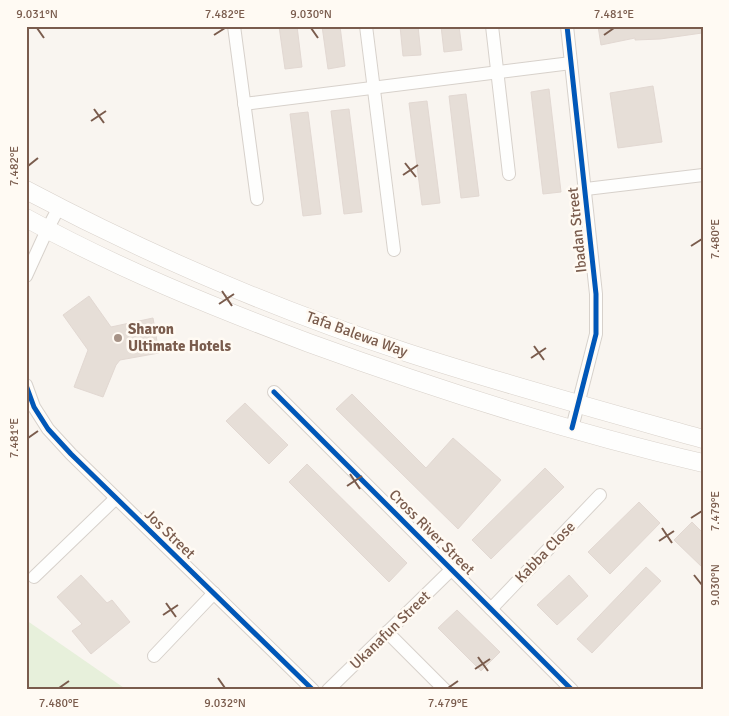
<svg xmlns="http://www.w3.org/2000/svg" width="729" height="716" viewBox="0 0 729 716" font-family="Signika,sans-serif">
  <rect width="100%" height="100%" fill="#f9f5f0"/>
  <path fill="#e7f0db" d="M 26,620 L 127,690 L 26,690 Z"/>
  <g fill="#e6ded7" stroke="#e2d8d2">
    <path d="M 279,26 L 297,26 L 302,67 L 285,69 Z"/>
    <path d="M 322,26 L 340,26 L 345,66 L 328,69 Z"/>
    <path d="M 400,26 L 418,26 L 421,55 L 403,56 Z"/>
    <path d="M 441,26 L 459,26 L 462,50 L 444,52 Z"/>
    <path d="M 598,26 L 701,26 L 702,33 L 660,39 L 635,40 L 635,38 L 601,45 Z"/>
    <path d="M 653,86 L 662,142 L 618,148 L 610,93 Z"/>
    <path d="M 549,89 L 561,192 L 543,194 L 531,92 Z"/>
    <path d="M 466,94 L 479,196 L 461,198 L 449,96 Z"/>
    <path d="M 427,101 L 440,203 L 422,205 L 409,103 Z"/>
    <path d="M 349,109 L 362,212 L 344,214 L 331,111 Z"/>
    <path d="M 308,112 L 321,214 L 303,216 L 290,114 Z"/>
    <path d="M 89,296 L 111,327 L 153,318 L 159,353 L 120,360 L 116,365 L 103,397 L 74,387 L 88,350 L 63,315 Z"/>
    <path d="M 352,394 L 426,468 L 453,438 L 501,480 L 458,529 L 336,409 Z"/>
    <path d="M 245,403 L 288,445 L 269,464 L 226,421 Z"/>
    <path d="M 307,464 L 407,563 L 389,582 L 289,482 Z"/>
    <path d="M 545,468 L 564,487 L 491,559 L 472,540 Z"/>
    <path d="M 639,502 L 660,523 L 610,574 L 588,552 Z"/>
    <path d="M 692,522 L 703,533 L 703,568 L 674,540 Z"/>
    <path d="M 646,567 L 661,581 L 592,653 L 577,639 Z"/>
    <path d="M 81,575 L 107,603 L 112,600 L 130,622 L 91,654 L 72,631 L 82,624 L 57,597 Z"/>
    <path d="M 569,575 L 588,596 L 557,625 L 537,605 Z"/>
    <path d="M 457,610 L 500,652 L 481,671 L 438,628 Z"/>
  </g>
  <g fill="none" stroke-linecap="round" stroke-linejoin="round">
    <defs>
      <g id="minor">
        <path d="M 234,26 L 257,199"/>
        <path d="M 366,26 L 394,250"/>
        <path d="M 492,26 L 509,174"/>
        <path d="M 567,26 L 596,294 L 596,334 L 572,428"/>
        <path d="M 244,104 L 571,63"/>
        <path d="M 586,189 L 703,175"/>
        <path d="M 26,276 L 47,230 L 59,207"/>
        <path d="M 26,385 L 34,407 L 48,429 L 71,454 L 313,690"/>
        <path d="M 274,392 L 572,690"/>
        <path d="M 34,577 L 115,499"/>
        <path d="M 491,609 L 600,495"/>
        <path d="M 387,632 L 445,690"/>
        <path d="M 154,656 L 214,593"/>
        <path d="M 328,690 L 451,570"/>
      </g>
      <g id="secondary">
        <path d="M 26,190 C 145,253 277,310 405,352 C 503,384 603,411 703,439"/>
        <path d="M 26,218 C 117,268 213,307 309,343 C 438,390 569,432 703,463"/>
      </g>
    </defs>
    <use href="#minor" stroke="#d7d1cb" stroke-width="14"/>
    <use href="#secondary" stroke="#d9d2cb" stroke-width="19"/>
    <use href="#minor" stroke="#fefefd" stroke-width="12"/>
    <use href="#secondary" stroke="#fefefd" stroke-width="18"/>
    <defs>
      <g id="cycleway">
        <path d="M 567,26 L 596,294 L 596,334 L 572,428"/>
        <path d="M 26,385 L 34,407 L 48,429 L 71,454 L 313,690"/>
        <path d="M 274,392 L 572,690"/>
      </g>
    </defs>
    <use href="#cycleway" stroke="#fffaf3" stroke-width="8"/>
    <use href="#cycleway" stroke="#0057b8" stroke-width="5"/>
  </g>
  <path fill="none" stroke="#7a5c4d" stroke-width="2" d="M 37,28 L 44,38M 311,28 L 318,38M 214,35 L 225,28M 604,35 L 614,28M 94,109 L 104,123M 91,121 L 106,111M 405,163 L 416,177M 28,166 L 38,158M 403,175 L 418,165M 691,246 L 702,239M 222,291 L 232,306M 219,304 L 234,294M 534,346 L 544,360M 531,358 L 546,348M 28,438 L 38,431M 350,474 L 360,489M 347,486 L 362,476M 691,518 L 702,511M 662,528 L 672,543M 659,541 L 674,531M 694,575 L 702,585M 166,603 L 176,617M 163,615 L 178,605M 478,657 L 488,671M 475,669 L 490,659M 218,678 L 225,688M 59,688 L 69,681M 448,688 L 458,681"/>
  <circle fill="#a69286" stroke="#fffaf3" stroke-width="2" cx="118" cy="338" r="5"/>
  <g text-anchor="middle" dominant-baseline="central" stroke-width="5" stroke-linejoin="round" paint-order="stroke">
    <g font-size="15" fill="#7a5c4d" stroke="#fffaf3">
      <text transform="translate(577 230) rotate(-96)">Ibadan Street</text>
      <text transform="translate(357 334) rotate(20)">Tafa Balewa Way</text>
      <text transform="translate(432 532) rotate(45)">Cross River Street</text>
      <text transform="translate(170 534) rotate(44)">Jos Street</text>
      <text transform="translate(545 552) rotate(-46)">Kabba Close</text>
      <text transform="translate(390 630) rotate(-44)">Ukanafun Street</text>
    </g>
    <g font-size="15" font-weight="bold" fill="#7a5c4d" stroke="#fffaf3" text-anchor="start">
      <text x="128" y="329">Sharon<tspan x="128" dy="17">Ultimate Hotels</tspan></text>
    </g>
  </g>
  <rect width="729" height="716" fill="none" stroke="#fffaf3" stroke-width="55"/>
  <rect x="28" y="28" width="674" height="660" fill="none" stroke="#7a5c4d" stroke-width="2"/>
  <g font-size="12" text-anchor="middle" fill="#7a5c4d">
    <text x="37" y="18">9.031°N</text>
    <text x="225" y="18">7.482°E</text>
    <text x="311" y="18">9.030°N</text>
    <text x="614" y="18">7.481°E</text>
    <text transform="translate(14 166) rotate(-90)" y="4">7.482°E</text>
    <text transform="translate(715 239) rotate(-90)" y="4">7.480°E</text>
    <text transform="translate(14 438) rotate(-90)" y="4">7.481°E</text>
    <text transform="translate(715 511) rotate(-90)" y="4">7.479°E</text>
    <text transform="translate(715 585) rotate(-90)" y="4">9.030°N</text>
    <text x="59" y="707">7.480°E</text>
    <text x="225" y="707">9.032°N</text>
    <text x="448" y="707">7.479°E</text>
  </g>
</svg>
